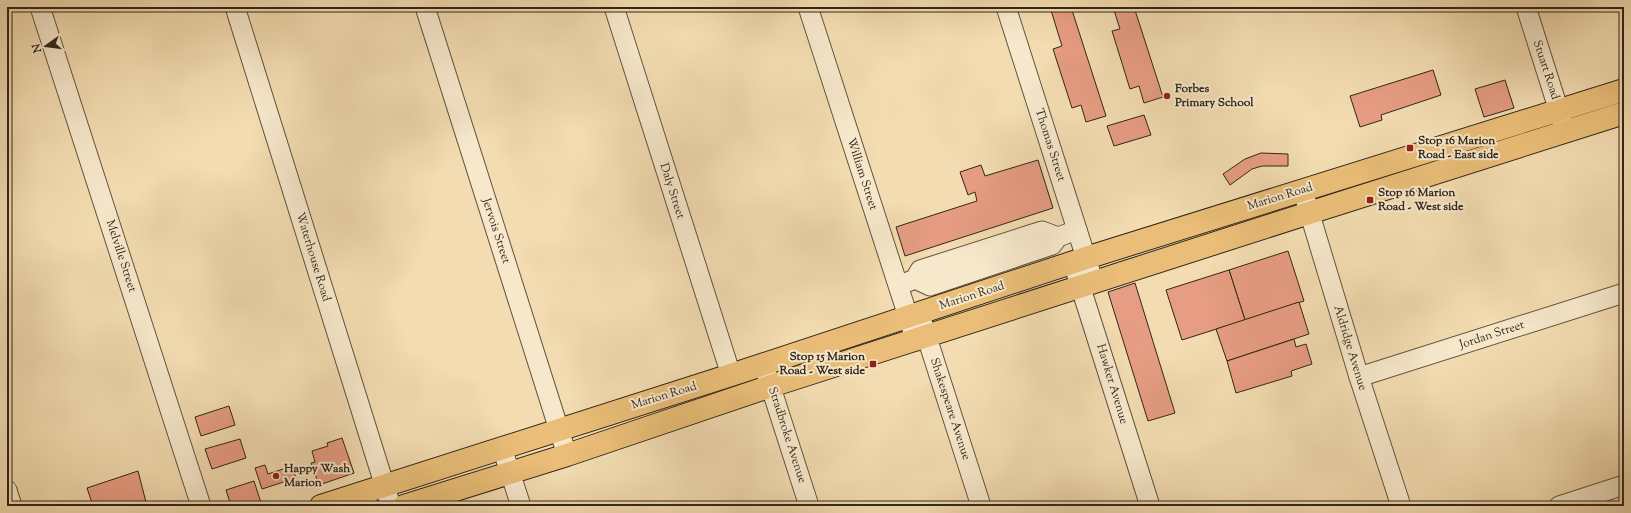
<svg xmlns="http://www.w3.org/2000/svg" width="1631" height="513" viewBox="0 0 1631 513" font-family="'Sorts Mill Goudy',serif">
  <rect width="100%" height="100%" fill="#f3dcb1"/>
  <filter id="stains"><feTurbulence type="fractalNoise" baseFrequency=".005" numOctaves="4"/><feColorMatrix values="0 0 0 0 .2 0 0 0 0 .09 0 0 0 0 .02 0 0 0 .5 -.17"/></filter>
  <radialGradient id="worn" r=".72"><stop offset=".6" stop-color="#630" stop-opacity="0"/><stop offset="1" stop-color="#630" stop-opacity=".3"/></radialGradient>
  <g fill="#e79d83" stroke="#302619">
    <path d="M 1050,7 L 1071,7 L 1106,116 L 1086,122 L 1081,105 L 1072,108 L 1053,49 L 1062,46 Z"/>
    <path d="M 1113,7 L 1134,7 L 1163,97 L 1144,103 L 1139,86 L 1130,89 L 1112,31 L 1120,29 Z"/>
    <path d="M 1433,70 L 1441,95 L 1381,115 L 1382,120 L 1360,127 L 1350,96 Z"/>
    <path d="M 1505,80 L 1514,108 L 1484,117 L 1475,89 Z"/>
    <path d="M 1144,115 L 1151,135 L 1114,146 L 1107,126 Z"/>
    <path d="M 1261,153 L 1288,154 L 1288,166 L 1262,166 L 1252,169 L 1230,185 L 1223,174 L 1245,159 Z"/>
    <path d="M 1038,160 L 1053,208 L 905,256 L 896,227 L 977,201 L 975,192 L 968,195 L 960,172 L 981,165 L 985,176 Z"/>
    <path d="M 1288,251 L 1304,301 L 1245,320 L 1229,270 Z"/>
    <path d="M 1229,270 L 1245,320 L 1182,340 L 1166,290 Z"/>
    <path d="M 1135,283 L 1175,413 L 1148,421 L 1108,292 Z"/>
    <path d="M 1299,302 L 1309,334 L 1227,361 L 1216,329 Z"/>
    <path d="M 1294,339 L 1296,347 L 1306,344 L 1312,364 L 1291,371 L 1292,376 L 1236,393 L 1227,361 Z"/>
    <path d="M 229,406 L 235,425 L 201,436 L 195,417 Z"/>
    <path d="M 342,438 L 354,473 L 319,485 L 311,463 L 315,462 L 312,451 L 328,446 L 327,443 Z"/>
    <path d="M 240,439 L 246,458 L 212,469 L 205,449 Z"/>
    <path d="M 265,465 L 268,474 L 292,466 L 296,478 L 262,489 L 255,468 Z"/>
    <path d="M 138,471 L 147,506 L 93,506 L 87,488 Z"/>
    <path d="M 254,481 L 262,506 L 231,506 L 226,490 Z"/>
  </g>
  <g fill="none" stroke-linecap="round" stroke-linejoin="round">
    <defs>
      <g id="minor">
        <path d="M 40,7 L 201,506"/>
        <path d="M 235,7 L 391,506"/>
        <path d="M 425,7 L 567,455"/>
        <path d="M 614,7 L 731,375"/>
        <path d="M 808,7 L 916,341"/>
        <path d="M 1006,7 L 1094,283"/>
        <path d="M 1526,7 L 1563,124"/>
        <path d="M 1305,198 L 1359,377 L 1401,506"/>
        <path d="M 1073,263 L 1150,506"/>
        <path d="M 915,279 L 930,286 L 1052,245 L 1058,237 L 1077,230"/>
        <path d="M 905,283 L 915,279 L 920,270 L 1042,231 L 1058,237"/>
        <path d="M 922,322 L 981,506"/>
        <path d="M 766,372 L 809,506"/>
        <path d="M 1359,377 L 1624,293"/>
        <path d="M 502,448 L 521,506"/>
        <path d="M 7,490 L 12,506"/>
        <path d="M 364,493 L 368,506"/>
        <path d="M 1559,506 L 1624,485"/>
      </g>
      <g id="major">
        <path d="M 321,506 L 731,375 L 1086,258 L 1624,90"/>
        <path d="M 404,506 L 567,455 L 771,386 L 1309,213 L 1624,113"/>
      </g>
    </defs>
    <use href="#minor" stroke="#61543f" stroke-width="21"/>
    <use href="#major" stroke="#302619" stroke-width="24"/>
    <use href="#minor" stroke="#f7e8cc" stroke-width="19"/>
    <use href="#major" stroke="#eabe78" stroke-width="22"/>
  </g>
  <g fill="#8f2418" stroke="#f7e8cc" stroke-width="1.5">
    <circle cx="1167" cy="96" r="4"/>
    <rect x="1406" y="144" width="8" height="8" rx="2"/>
    <rect x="1366" y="196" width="8" height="8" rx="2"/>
    <rect x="869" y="360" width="8" height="8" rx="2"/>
    <circle cx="276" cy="476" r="4"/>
  </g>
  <g text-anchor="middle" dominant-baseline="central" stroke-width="4" stroke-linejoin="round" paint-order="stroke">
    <g font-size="12" fill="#302619" stroke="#f7e8cc">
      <text transform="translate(1546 70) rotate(72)">Stuart Road</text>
      <text transform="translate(1050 145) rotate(72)">Thomas Street</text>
      <text transform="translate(862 174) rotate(72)">William Street</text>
      <text transform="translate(672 191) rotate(72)">Daly Street</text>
      <text transform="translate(1280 197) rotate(-17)">Marion Road</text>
      <text transform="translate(496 231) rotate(72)">Jervois Street</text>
      <text transform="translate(121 256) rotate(72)">Melville Street</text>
      <text transform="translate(313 257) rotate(73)">Waterhouse Road</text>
      <text transform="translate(972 296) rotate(-18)">Marion Road</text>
      <text transform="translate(1492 335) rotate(-18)">Jordan Street</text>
      <text transform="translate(1350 348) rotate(73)">Aldridge Avenue</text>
      <text transform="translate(1112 384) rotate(73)">Hawker Avenue</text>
      <text transform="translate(664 396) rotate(-17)">Marion Road</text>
      <text transform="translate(950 409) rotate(72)">Shakespeare Avenue</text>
      <text transform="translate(787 435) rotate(72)">Stradbroke Avenue</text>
    </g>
    <g font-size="12" font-weight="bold" fill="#302619" stroke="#f7e8cc" text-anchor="start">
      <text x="1175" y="89">Forbes<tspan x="1175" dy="14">Primary School</tspan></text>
      <text x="1418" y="141">Stop 16 Marion<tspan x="1418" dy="14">Road - East side</tspan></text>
      <text x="1378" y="193">Stop 16 Marion<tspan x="1378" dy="14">Road - West side</tspan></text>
      <text x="865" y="357" text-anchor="end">Stop 15 Marion<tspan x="865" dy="14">Road - West side</tspan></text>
      <text x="284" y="469">Happy Wash<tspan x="284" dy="14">Marion</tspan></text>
    </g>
  </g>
  <rect width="1631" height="513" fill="none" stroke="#f3dcb1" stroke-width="24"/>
  <rect x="8" y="8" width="1615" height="497" fill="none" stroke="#302619" stroke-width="2"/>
  <rect x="12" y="12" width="1607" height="489" fill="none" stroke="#302619"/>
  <g transform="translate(46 46) rotate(256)" stroke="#f7e8cc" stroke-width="3" paint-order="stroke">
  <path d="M0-3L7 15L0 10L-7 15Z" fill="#302619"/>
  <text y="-6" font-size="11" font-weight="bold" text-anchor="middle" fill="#302619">N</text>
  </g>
  <rect width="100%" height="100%" filter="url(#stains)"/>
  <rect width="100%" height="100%" fill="url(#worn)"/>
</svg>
